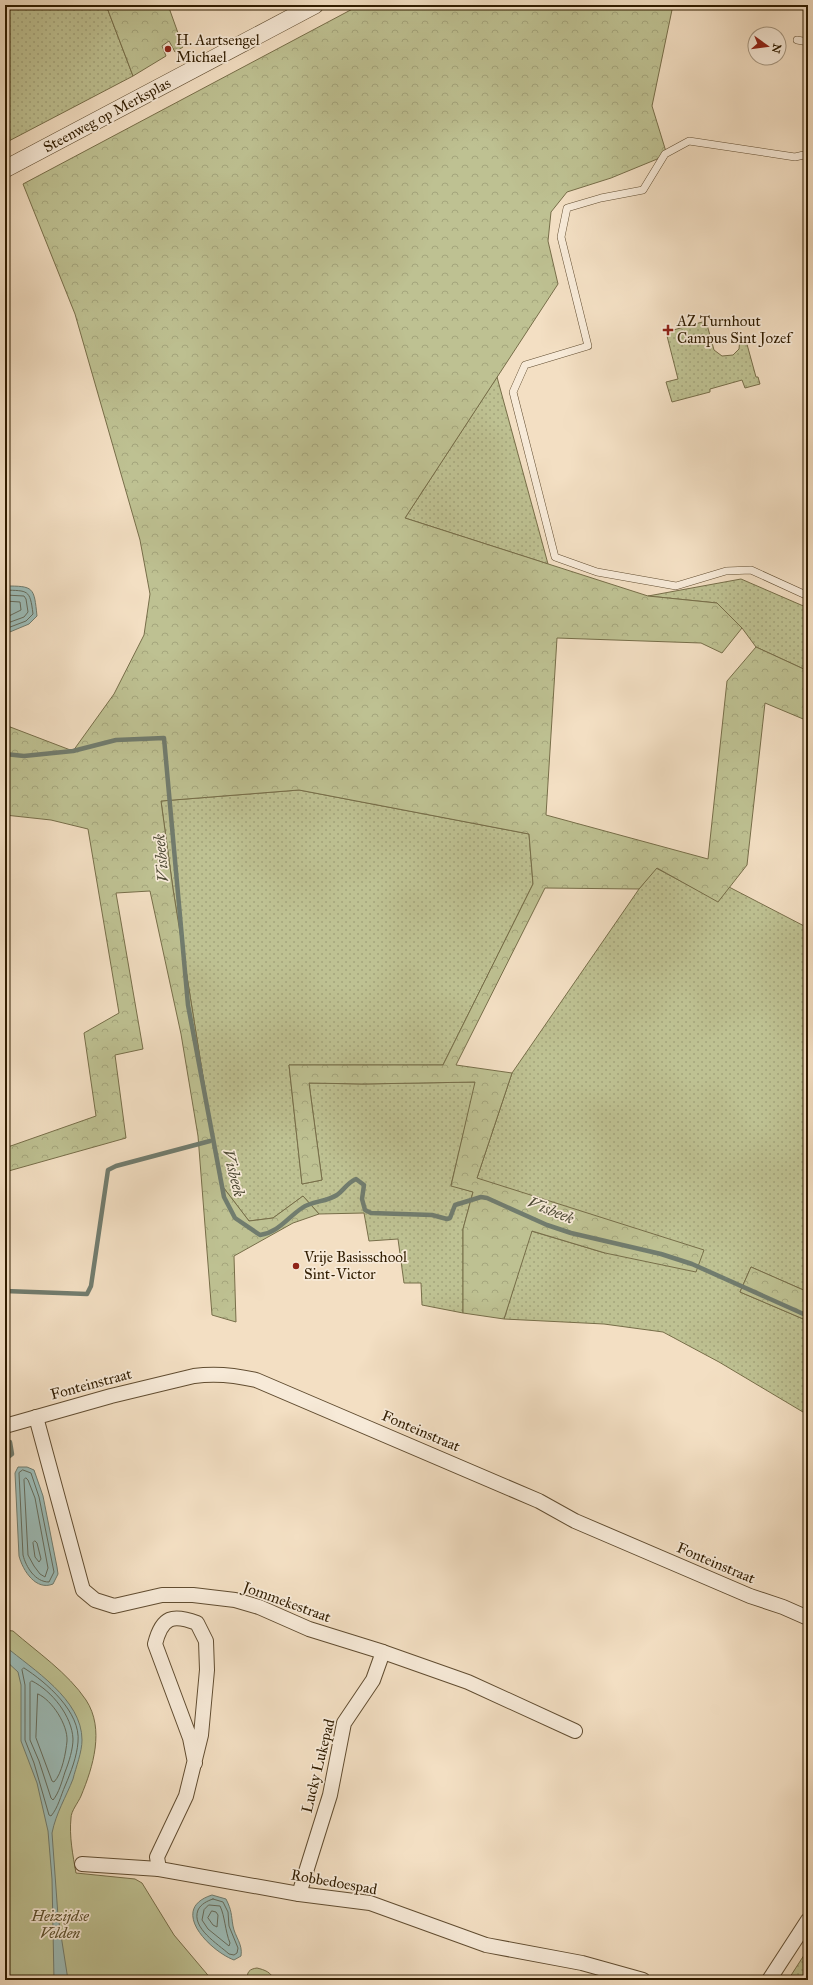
<svg xmlns="http://www.w3.org/2000/svg" width="813" height="1985" viewBox="0 0 813 1985" font-family="'IM FELL Great Primer',serif">
  <defs>
    <pattern id="grass-dots" width="8" height="8" patternUnits="userSpaceOnUse"><rect width="8" height="8" fill="#bec192"/><path d="M2 2h.1M6 6h.1" fill="none" stroke="#a4a57c" stroke-width="1.8" stroke-linecap="round"/></pattern>
    <pattern id="forest-crowns" width="20" height="18" patternUnits="userSpaceOnUse"><rect width="20" height="18" fill="#bec192"/><path d="M2 6a3 3 0 1 1 6 0M12 15a3 3 0 1 1 6 0" fill="none" stroke="#a4a57c"/></pattern>
  </defs>
  <rect width="100%" height="100%" fill="#f3dfc3"/>
  <filter id="stains"><feTurbulence type="fractalNoise" baseFrequency=".005" numOctaves="4"/><feColorMatrix values="0 0 0 0 .2 0 0 0 0 .09 0 0 0 0 .02 0 0 0 .5 -.17"/></filter>
  <radialGradient id="worn" r=".72"><stop offset=".6" stop-color="#630" stop-opacity="0"/><stop offset="1" stop-color="#630" stop-opacity=".3"/></radialGradient>
  <g fill="url(#grass-dots)" stroke="#776e49">
    <path d="M 5,5 L 106,5 L 133,76 L 5,143 Z"/>
    <path d="M 706,321 L 714,350 L 722,356 L 733,355 L 739,349 L 740,338 L 745,337 L 756,377 L 758,377 L 760,384 L 745,388 L 742,380 L 710,389 L 710,392 L 672,402 L 666,382 L 678,379 L 666,332 Z"/>
    <path d="M 497,377 L 548,564 L 405,518 Z"/>
    <path d="M 741,579 L 808,608 L 808,671 L 756,647 L 742,628 L 717,603 L 648,596 Z"/>
    <path d="M 299,790 L 529,834 L 533,884 L 443,1065 L 289,1065 L 302,1184 L 322,1180 L 309,1083 L 363,1084 L 476,1082 L 451,1185 L 473,1192 L 463,1229 L 463,1313 L 422,1305 L 421,1283 L 404,1283 L 398,1239 L 369,1241 L 364,1213 L 319,1214 L 303,1196 L 273,1218 L 249,1221 L 220,1183 L 173,889 L 161,801 Z"/>
    <path d="M 656,868 L 718,901 L 729,887 L 808,928 L 808,1292 L 751,1267 L 740,1292 L 808,1321 L 808,1415 L 719,1362 L 663,1332 L 604,1324 L 504,1319 L 531,1231 L 605,1253 L 477,1178 L 512,1073 L 639,889 Z"/>
    <path d="M 808,1949 L 808,1980 L 788,1980 Z"/>
  </g>
  <g fill="url(#forest-crowns)" stroke="#776e49">
    <path d="M 106,5 L 168,5 L 183,47 L 175,52 L 169,41 L 162,46 L 166,56 L 133,76 Z"/>
    <path d="M 360,5 L 673,5 L 652,106 L 667,155 L 611,178 L 567,192 L 551,212 L 548,241 L 558,284 L 405,518 L 648,596 L 717,603 L 742,628 L 722,653 L 701,643 L 557,638 L 546,815 L 708,859 L 727,681 L 756,647 L 808,671 L 808,721 L 765,703 L 747,865 L 718,902 L 657,868 L 639,889 L 545,888 L 456,1065 L 512,1073 L 477,1178 L 704,1250 L 696,1272 L 605,1253 L 532,1231 L 504,1319 L 463,1313 L 463,1229 L 473,1192 L 451,1186 L 475,1082 L 363,1084 L 309,1083 L 322,1180 L 302,1184 L 289,1065 L 443,1065 L 533,884 L 529,834 L 299,790 L 161,801 L 173,889 L 220,1183 L 249,1221 L 273,1218 L 303,1196 L 319,1214 L 293,1223 L 234,1256 L 236,1322 L 212,1315 L 198,1136 L 181,1034 L 150,891 L 116,893 L 143,1049 L 115,1055 L 126,1138 L 5,1172 L 5,1148 L 96,1116 L 84,1033 L 119,1013 L 88,829 L 51,820 L 5,815 L 5,725 L 73,751 L 114,694 L 144,635 L 150,594 L 140,540 L 75,314 L 23,184 Z"/>
    <path d="M 751,1267 L 808,1292 L 808,1321 L 740,1292 Z"/>
  </g>
  <g fill="#bec192" stroke="#776e49">
    <path d="M 5,1630 L 13,1631 C 37,1652 68,1673 86,1700 C 105,1729 93,1767 81,1796 C 78,1803 71,1811 71,1818 C 69,1836 73,1856 76,1873 L 135,1879 L 142,1883 L 174,1935 L 212,1980 L 5,1980 Z"/>
    <path d="M 257,1968 C 265,1970 271,1972 274,1980 L 247,1980 C 247,1972 249,1969 257,1968 Z"/>
  </g>
  <g fill="#9cbcb8" stroke="#717c6e">
    <path d="M 5,586 C 34,586 34,587 37,616 L 29,624 L 5,634 Z"/>
    <path d="M 18,1467 L 27,1467 L 34,1470 L 43,1496 L 57,1567 L 58,1574 L 53,1584 C 36,1591 23,1571 19,1556 L 15,1473 Z"/>
    <path d="M 5,1646 C 33,1670 82,1699 82,1740 C 82,1752 76,1767 73,1779 C 66,1797 56,1813 52,1833 L 58,1916 L 68,1980 L 54,1980 L 52,1879 L 48,1831 L 37,1783 L 21,1741 L 21,1685 L 18,1672 L 5,1660 Z"/>
    <path d="M 212,1895 L 226,1899 C 232,1911 231,1914 233,1926 C 235,1937 243,1944 241,1956 L 234,1960 C 210,1951 168,1909 212,1895 Z"/>
  </g>
  <g fill="none" stroke-linecap="round" stroke-linejoin="round">
    <g stroke="#666c5c" stroke-width="1">
      <path d="M 5,590 C 28,591 30,589 33,614 L 26,621 L 5,629"/>
      <path d="M 5,595 L 24,596 L 26,599 L 28,612 L 24,617 L 5,624"/>
      <path d="M 5,601 L 20,602 L 21,610 L 5,618"/>
      <path d="M 23,1470 L 31,1473 L 39,1497 L 54,1572 L 49,1582 C 35,1582 26,1567 23,1555 L 19,1473 Z"/>
      <path d="M 26,1478 L 28,1480 L 35,1498 L 48,1568 L 45,1577 L 40,1574 L 34,1566 L 28,1555 L 24,1480 Z"/>
      <path d="M 35,1541 L 37,1543 L 41,1559 L 39,1562 L 35,1557 L 33,1543 Z"/>
      <path d="M 24,1668 C 46,1682 81,1712 78,1742 C 77,1756 71,1772 65,1786 C 61,1795 58,1808 51,1816 L 49,1815 L 34,1763 L 25,1740 L 25,1685 L 22,1670 Z"/>
      <path d="M 32,1681 C 52,1691 72,1716 73,1739 C 73,1749 69,1762 65,1772 C 62,1781 59,1793 53,1800 L 51,1798 L 39,1761 L 30,1740 L 30,1683 Z"/>
      <path d="M 38,1694 C 52,1700 68,1725 67,1741 C 66,1752 62,1774 54,1782 L 52,1781 L 36,1738 Z"/>
      <path d="M 213,1899 L 223,1902 L 228,1912 L 229,1926 L 238,1948 L 237,1953 L 234,1955 L 229,1954 C 218,1944 191,1928 198,1910 C 201,1904 207,1901 213,1899 Z"/>
      <path d="M 209,1905 L 220,1906 C 225,1916 225,1931 230,1943 L 229,1946 L 208,1929 L 202,1920 L 204,1910 Z"/>
      <path d="M 212,1911 L 216,1912 L 218,1915 L 217,1927 L 213,1925 L 208,1918 Z"/>
    </g>
    <g stroke="#717c6e" stroke-width="4.5">
      <path d="M 5,754 L 24,756 L 73,751 L 116,740 L 164,738 L 188,1005 L 224,1197 L 235,1218 L 260,1235 C 279,1232 287,1218 302,1208 C 312,1201 326,1202 337,1195 C 344,1190 347,1183 356,1179 L 364,1185 L 362,1199 L 365,1210 L 371,1213 L 432,1215 L 447,1219 L 450,1218 L 455,1205 L 481,1197 L 487,1198 L 547,1225 L 571,1233 L 661,1254 L 692,1264 L 808,1316"/>
      <path d="M 5,1291 L 87,1294 L 91,1286 L 108,1170 L 116,1166 L 210,1141"/>
      <path d="M 7,1458 L 12,1454 L 10,1442"/>
    </g>
    <defs>
      <g id="service">
        <path d="M 797,40 L 808,42"/>
        <path d="M 808,154 L 795,157 L 689,141 L 665,154 L 643,190 L 601,198 L 567,208 L 561,237 L 588,346 L 525,365 L 513,392 L 555,557 L 597,572 L 676,586 L 726,571 L 751,570 L 808,596"/>
      </g>
      <g id="minor">
        <path d="M 36,1417 L 81,1583 L 83,1590 L 95,1600 L 114,1606 L 162,1595 L 193,1595 L 235,1600 L 259,1607 L 309,1629 L 383,1652 L 468,1682 L 575,1731"/>
        <path d="M 5,1426 L 111,1396 L 194,1376 C 215,1373 235,1375 256,1380 L 539,1501 L 575,1521 L 750,1596 L 783,1607 L 808,1618"/>
        <path d="M 82,1864 L 159,1869 L 299,1894 L 370,1903 L 486,1945 L 582,1963 L 643,1980"/>
        <path d="M 159,1869 L 157,1857 L 186,1796 L 201,1735 L 207,1670 L 206,1641 L 197,1623 C 173,1614 162,1616 155,1644 L 190,1738 L 195,1763"/>
        <path d="M 299,1894 L 330,1795 L 344,1723 L 373,1680 L 383,1652"/>
        <path d="M 769,1980 L 808,1920"/>
      </g>
      <path id="tertiary" d="M 5,169 L 315,5"/>
    </defs>
    <use href="#service" stroke="#614d31" stroke-width="8"/>
    <use href="#minor" stroke="#614d31" stroke-width="16"/>
    <use href="#tertiary" stroke="#614d31" stroke-width="18"/>
    <use href="#service" stroke="#f7ead8" stroke-width="7"/>
    <use href="#minor" stroke="#f7ead8" stroke-width="14"/>
    <use href="#tertiary" stroke="#f7ead8" stroke-width="17"/>
  </g>
  <g fill="#8f2418" stroke="#f7ead8" stroke-width="1.5">
    <circle cx="168" cy="49" r="4"/>
    <path d="M666 324h4v4h4v4h-4v4h-4v-4h-4v-4h4z"/>
    <circle cx="296" cy="1266" r="4"/>
  </g>
  <g text-anchor="middle" dominant-baseline="central" stroke-width="3.5" stroke-linejoin="round" paint-order="stroke">
    <g font-size="15" fill="#301c00" stroke="#f7ead8" text-anchor="start">
      <text x="176" y="40">H. Aartsengel<tspan x="176" dy="17">Michael</tspan></text>
      <text x="677" y="321">AZ Turnhout<tspan x="677" dy="17">Campus Sint Jozef</tspan></text>
      <text x="304" y="1257">Vrije Basisschool<tspan x="304" dy="17">Sint-Victor</tspan></text>
    </g>
    <g font-size="15" fill="#301c00" stroke="#f7ead8">
      <text transform="translate(107 115) rotate(-28)">Steenweg op Merksplas</text>
      <text transform="translate(91 1384) rotate(-15)">Fonteinstraat</text>
      <text transform="translate(421 1431) rotate(23)">Fonteinstraat</text>
      <text transform="translate(716 1563) rotate(23)">Fonteinstraat</text>
      <text transform="translate(287 1602) rotate(20)">Jommekestraat</text>
      <text transform="translate(318 1766) rotate(-76)">Lucky Lukepad</text>
      <text transform="translate(334 1882) rotate(10)">Robbedoespad</text>
    </g>
    <g font-size="15" font-style="italic" fill="#5b4e2c" stroke="#f7ead8">
      <text x="60" y="1916">Heizijdse<tspan x="60" dy="17">Velden</tspan></text>
    </g>
    <g font-size="16" font-style="italic" fill="#504c37" stroke="#f7ead8">
      <text transform="translate(161 858) rotate(-95)">Visbeek</text>
      <text transform="translate(234 1173) rotate(76)">Visbeek</text>
      <text transform="translate(551 1210) rotate(22)">Visbeek</text>
    </g>
  </g>
  <rect width="813" height="1985" fill="none" stroke="#f3dfc3" stroke-width="20"/>
  <rect x="6" y="6" width="801" height="1973" fill="none" stroke="#301c00" stroke-width="2"/>
  <rect x="10" y="10" width="793" height="1965" fill="none" stroke="#301c00"/>
  <g transform="translate(767 46) rotate(104)"><circle r="19" fill="#f7ead8" stroke="#a79882"/>
  <path d="M0-3L7 15L0 10L-7 15Z" fill="#8f2418"/>
  <text y="-6" font-size="11" font-weight="bold" text-anchor="middle" fill="#301c00">N</text>
  </g>
  <rect width="100%" height="100%" filter="url(#stains)"/>
  <rect width="100%" height="100%" fill="url(#worn)"/>
</svg>
